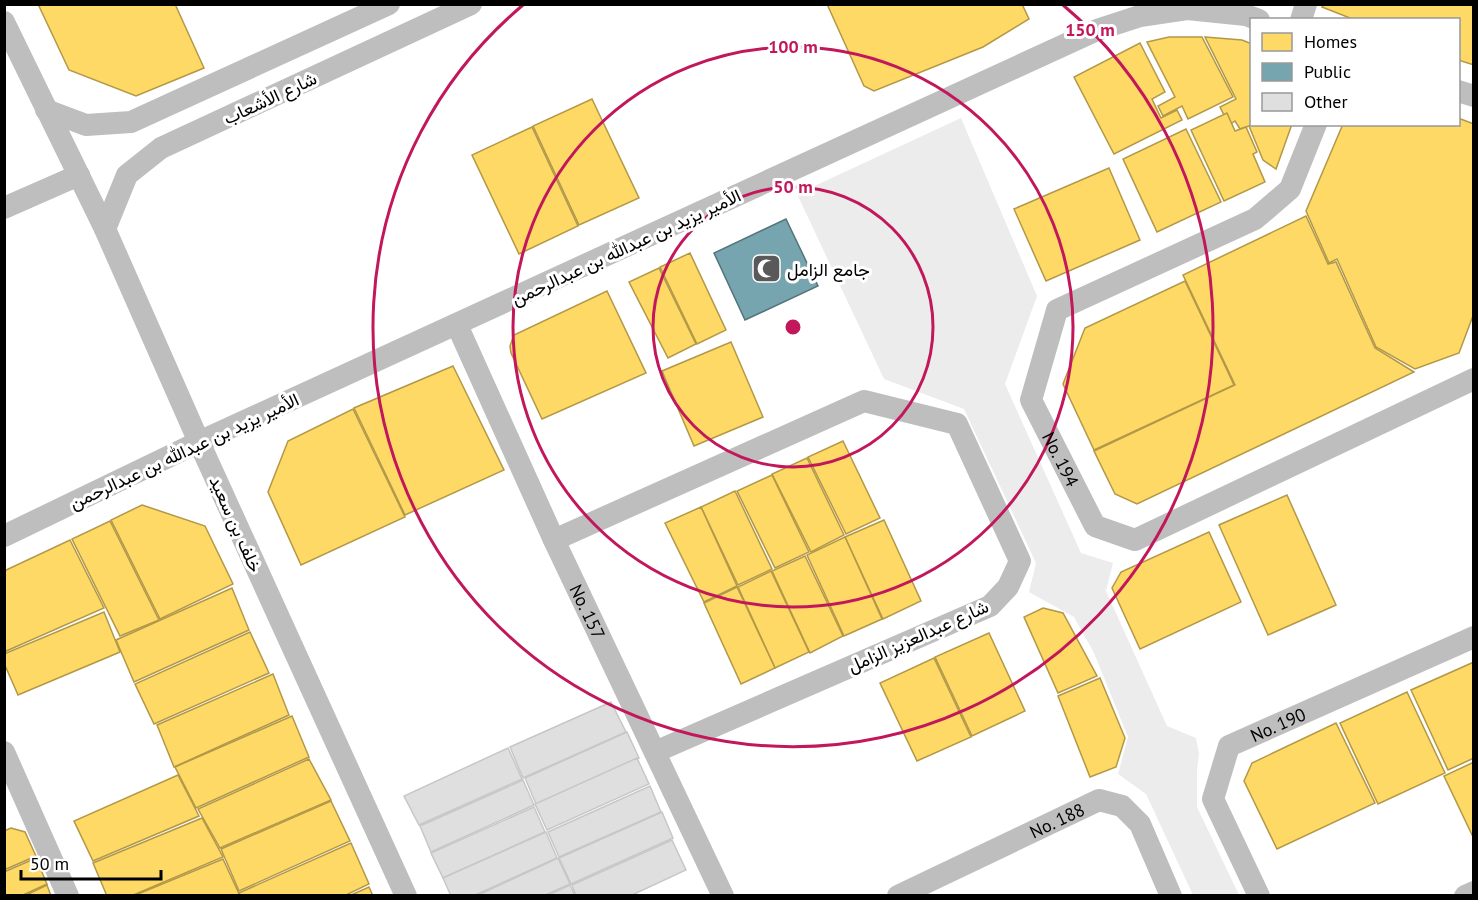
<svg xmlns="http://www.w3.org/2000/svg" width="1478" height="900" viewBox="0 0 1478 900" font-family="'PT Sans',Vazirmatn,sans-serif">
  <rect width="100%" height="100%" fill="#fff"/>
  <path fill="#ececec" d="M 961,118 L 1037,296 L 1005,384 L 1081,553 L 1113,563 L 1106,591 L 1167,726 L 1196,738 L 1199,754 L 1197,770 L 1197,807 L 1239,895 L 1193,895 L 1146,794 L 1118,774 L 1128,737 L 1094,653 L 1074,617 L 1029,592 L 1036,563 L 964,409 L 884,379 L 797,194 Z"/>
  <g fill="#ffd966" stroke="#b29847" stroke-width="1.5">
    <path d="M 38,4 L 175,4 L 204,68 L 136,96 L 69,70 Z"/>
    <path d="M 827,4 L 1022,4 L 1029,19 L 983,47 L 874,91 L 864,86 Z"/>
    <path d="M 1323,4 L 1474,4 L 1474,65 L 1458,60 L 1458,20 L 1355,20 L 1322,7 Z"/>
    <path d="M 1169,37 L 1202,37 L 1233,97 L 1188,119 L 1182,106 L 1163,116 L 1158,106 L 1175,97 L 1147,42 Z"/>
    <path d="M 1205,37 L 1242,40 L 1252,44 L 1252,124 L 1292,124 L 1276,169 L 1263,160 L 1249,126 L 1240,129 L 1235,121 L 1229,125 L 1220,107 L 1236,99 Z"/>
    <path d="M 1140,43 L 1165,92 L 1152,99 L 1161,118 L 1177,110 L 1182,120 L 1114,154 L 1074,77 Z"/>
    <path d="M 592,99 L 639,198 L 579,225 L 533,126 Z"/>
    <path d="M 1227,113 L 1235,131 L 1246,127 L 1257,152 L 1253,154 L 1265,182 L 1224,201 L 1191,130 Z"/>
    <path d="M 1458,118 L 1474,124 L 1474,313 L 1459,353 L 1415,369 L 1376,347 L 1337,259 L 1329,263 L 1306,211 L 1343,124 L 1458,124 Z"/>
    <path d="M 532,127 L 578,226 L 519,254 L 472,155 Z"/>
    <path d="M 1186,129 L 1221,202 L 1157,232 L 1123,159 Z"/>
    <path d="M 1109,168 L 1140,240 L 1046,281 L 1014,209 Z"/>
    <path d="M 1306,216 L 1328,264 L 1336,262 L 1375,348 L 1414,372 L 1137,504 L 1115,494 L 1094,451 L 1235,385 L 1183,275 Z"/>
    <path d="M 690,253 L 726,330 L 697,344 L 660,267 Z"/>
    <path d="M 659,268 L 696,344 L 668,358 L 629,282 Z"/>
    <path d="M 1185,281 L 1234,385 L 1094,450 L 1063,384 L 1085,328 Z"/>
    <path d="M 607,291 L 646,373 L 542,419 L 511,353 L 510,346 L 514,335 Z"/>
    <path d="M 731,342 L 763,417 L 694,446 L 662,371 Z"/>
    <path d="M 453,366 L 504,470 L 405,515 L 354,408 Z"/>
    <path d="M 353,409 L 405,517 L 301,565 L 268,492 L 288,441 Z"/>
    <path d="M 843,441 L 880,518 L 846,534 L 808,457 Z"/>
    <path d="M 807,458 L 844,535 L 811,552 L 772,474 Z"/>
    <path d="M 772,475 L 809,552 L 775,568 L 737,491 Z"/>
    <path d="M 735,491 L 772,569 L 738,585 L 701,507 Z"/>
    <path d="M 1287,495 L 1336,605 L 1268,635 L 1219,525 Z"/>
    <path d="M 142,505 L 205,526 L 233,584 L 160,619 L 111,520 Z"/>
    <path d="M 701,507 L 737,586 L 704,602 L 665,523 Z"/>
    <path d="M 884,520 L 921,601 L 883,619 L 845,537 Z"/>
    <path d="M 110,521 L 159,620 L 120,636 L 72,539 Z"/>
    <path d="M 1209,532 L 1241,602 L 1140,649 L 1112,588 L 1121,572 Z"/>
    <path d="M 845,537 L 882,619 L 844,636 L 807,555 Z"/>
    <path d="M 70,540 L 104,608 L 4,652 L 4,571 Z"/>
    <path d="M 805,556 L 843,636 L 810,653 L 772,571 Z"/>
    <path d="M 771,571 L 809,652 L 775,668 L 738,587 Z"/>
    <path d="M 737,587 L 775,668 L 741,684 L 704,603 Z"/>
    <path d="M 232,588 L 249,630 L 134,682 L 116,640 Z"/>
    <path d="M 1043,608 L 1063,613 L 1097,676 L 1058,693 L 1024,617 Z"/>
    <path d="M 104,612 L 120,652 L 18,695 L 4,663 L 4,654 Z"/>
    <path d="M 250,632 L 269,673 L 154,724 L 135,684 Z"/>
    <path d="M 989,633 L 1025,711 L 972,736 L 935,657 Z"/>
    <path d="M 934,658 L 971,737 L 917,761 L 880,683 Z"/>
    <path d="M 1474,662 L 1474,758 L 1448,770 L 1411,690 Z"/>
    <path d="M 273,674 L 289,715 L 174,767 L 157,725 Z"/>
    <path d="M 1100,678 L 1125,738 L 1116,767 L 1090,777 L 1058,696 Z"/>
    <path d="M 1407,692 L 1445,773 L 1378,804 L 1340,723 Z"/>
    <path d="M 292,716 L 309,757 L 196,808 L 175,767 Z"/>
    <path d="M 1336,723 L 1375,803 L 1277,849 L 1244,781 L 1252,763 Z"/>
    <path d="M 309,759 L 331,800 L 220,848 L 198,809 Z"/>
    <path d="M 1474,762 L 1474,839 L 1444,776 Z"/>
    <path d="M 178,775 L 199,816 L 93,861 L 74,821 Z"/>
    <path d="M 331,801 L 350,841 L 239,891 L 221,849 Z"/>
    <path d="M 202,818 L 223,857 L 131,896 L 107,896 L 93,863 Z"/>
    <path d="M 11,828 L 25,832 L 36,856 L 4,870 L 4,831 Z"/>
    <path d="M 351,843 L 369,884 L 344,896 L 240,896 L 239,893 Z"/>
    <path d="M 36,858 L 47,884 L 21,896 L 4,896 L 4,872 Z"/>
    <path d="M 223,859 L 240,896 L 133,896 Z"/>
    <path d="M 47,885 L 51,896 L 24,896 Z"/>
    <path d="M 369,887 L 373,896 L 349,896 Z"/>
  </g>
  <path fill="#76a5af" stroke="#53747a" stroke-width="1.5" d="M 786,219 L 818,286 L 745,320 L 714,253 Z"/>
  <g fill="#dfdfdf" stroke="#c7c7c7" stroke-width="1.5">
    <path d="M 611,702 L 626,732 L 523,778 L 510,747 Z"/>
    <path d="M 627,732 L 639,758 L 536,804 L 525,778 Z"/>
    <path d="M 508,748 L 522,779 L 419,825 L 404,796 Z"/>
    <path d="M 637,758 L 649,784 L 547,830 L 535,804 Z"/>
    <path d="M 523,780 L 534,805 L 431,852 L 420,826 Z"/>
    <path d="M 650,786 L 661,812 L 559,857 L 548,832 Z"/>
    <path d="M 534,807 L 545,832 L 443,878 L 431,853 Z"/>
    <path d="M 662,812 L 673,838 L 571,884 L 559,858 Z"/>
    <path d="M 546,832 L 557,858 L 473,896 L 451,896 L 443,878 Z"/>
    <path d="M 672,840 L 686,870 L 630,896 L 576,896 L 572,885 Z"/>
    <path d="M 558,858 L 570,884 L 543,896 L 476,896 Z"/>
    <path d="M 570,885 L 575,896 L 546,896 Z"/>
  </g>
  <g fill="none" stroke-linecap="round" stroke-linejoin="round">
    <g stroke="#bebebe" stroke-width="22">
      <path d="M 1301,20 L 1306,4"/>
      <path d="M 4,22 L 105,229 L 199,442 L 406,896"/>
      <path d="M 1458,91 L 1474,96"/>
      <path d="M 46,110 L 86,125 L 131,122 L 389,4"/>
      <path id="s1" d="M 1316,124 L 1290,189 L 1255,219 L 1057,310 L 1031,400 L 1095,526 L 1135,540 L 1474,379"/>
      <path d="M 4,208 L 79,175"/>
      <path d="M 105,229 L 127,175 L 161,148 L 471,4"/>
      <path id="s2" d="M 457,325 L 554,540 L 723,896"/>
      <path d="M 4,536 L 199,442 L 1097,30 L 1140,16 L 1187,9 L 1246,15 L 1259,20"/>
      <path d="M 554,540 L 864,401 L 957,424 L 1020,561 L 1008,587 L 990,606 L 655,752"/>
      <path d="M 4,752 L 68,896"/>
      <path id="s3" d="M 898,896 L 1099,800 L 1122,806 L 1140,824 L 1171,896"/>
      <path id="s4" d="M 1259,896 L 1213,799 L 1229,746 L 1474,637"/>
      <path d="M 1465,896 L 1474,892"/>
    </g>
  </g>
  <g fill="none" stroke="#c2185b" stroke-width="3">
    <circle cx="793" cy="327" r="140"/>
    <circle cx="793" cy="327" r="280"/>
    <path d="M1063 5A420 420 0 1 1 523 5"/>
  </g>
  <defs>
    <symbol id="mosque-square" viewBox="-11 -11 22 22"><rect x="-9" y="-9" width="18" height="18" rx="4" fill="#595959" stroke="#fff"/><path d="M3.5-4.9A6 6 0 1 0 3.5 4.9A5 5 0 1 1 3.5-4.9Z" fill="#fff"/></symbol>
  </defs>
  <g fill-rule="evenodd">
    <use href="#mosque-square" x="750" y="252" width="33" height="33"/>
  </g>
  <g text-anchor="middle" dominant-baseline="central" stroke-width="6" stroke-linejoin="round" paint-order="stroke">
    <g font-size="18" fill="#000" stroke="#fff">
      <text transform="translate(270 98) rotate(-25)">شارع الأشعاب</text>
      <text transform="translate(626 247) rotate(-25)">الأمير يزيد بن عبدالله بن عبدالرحمن</text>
      <text transform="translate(184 451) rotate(-25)">الأمير يزيد بن عبدالله بن عبدالرحمن</text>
      <text stroke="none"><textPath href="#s1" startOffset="494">No. 194</textPath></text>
      <text transform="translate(236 524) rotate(66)">خلف بن سعيد</text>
      <text stroke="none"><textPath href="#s2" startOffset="315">No. 157</textPath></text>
      <text transform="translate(918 636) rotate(-24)">شارع عبدالعزيز الزامل</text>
      <text stroke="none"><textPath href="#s4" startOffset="216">No. 190</textPath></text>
      <text stroke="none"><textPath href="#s3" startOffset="176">No. 188</textPath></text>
    </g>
    <g font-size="18" fill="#000" stroke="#fff" text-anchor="start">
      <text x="787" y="269">جامع الزامل</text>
    </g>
  </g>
  <circle cx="793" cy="327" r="9" fill="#c2185b" stroke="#fff" stroke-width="3"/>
  <g font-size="18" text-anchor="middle" font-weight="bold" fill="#c2185b" stroke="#fff" stroke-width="6" stroke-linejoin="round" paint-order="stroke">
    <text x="1090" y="36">150 m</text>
    <text x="793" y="53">100 m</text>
    <text x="793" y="193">50 m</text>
  </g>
  <rect width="1478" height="900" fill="none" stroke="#000000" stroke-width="12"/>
  <rect x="1250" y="18" width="210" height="108" fill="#ffffff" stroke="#999999" stroke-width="1.5"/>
  <rect x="1262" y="33" width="30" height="18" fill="#ffd966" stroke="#999999" stroke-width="1.5"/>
  <text x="1304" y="48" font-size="18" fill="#000000">Homes</text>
  <rect x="1262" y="63" width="30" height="18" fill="#76a5af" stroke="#999999" stroke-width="1.5"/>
  <text x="1304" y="78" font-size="18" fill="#000000">Public</text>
  <rect x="1262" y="93" width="30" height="18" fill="#dfdfdf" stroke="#999999" stroke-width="1.5"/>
  <text x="1304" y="108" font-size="18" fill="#000000">Other</text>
  <path d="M21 870v9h140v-9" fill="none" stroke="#000000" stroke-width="3"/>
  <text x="30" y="870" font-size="18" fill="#000000" stroke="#ffffff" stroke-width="4.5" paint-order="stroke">50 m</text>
</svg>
